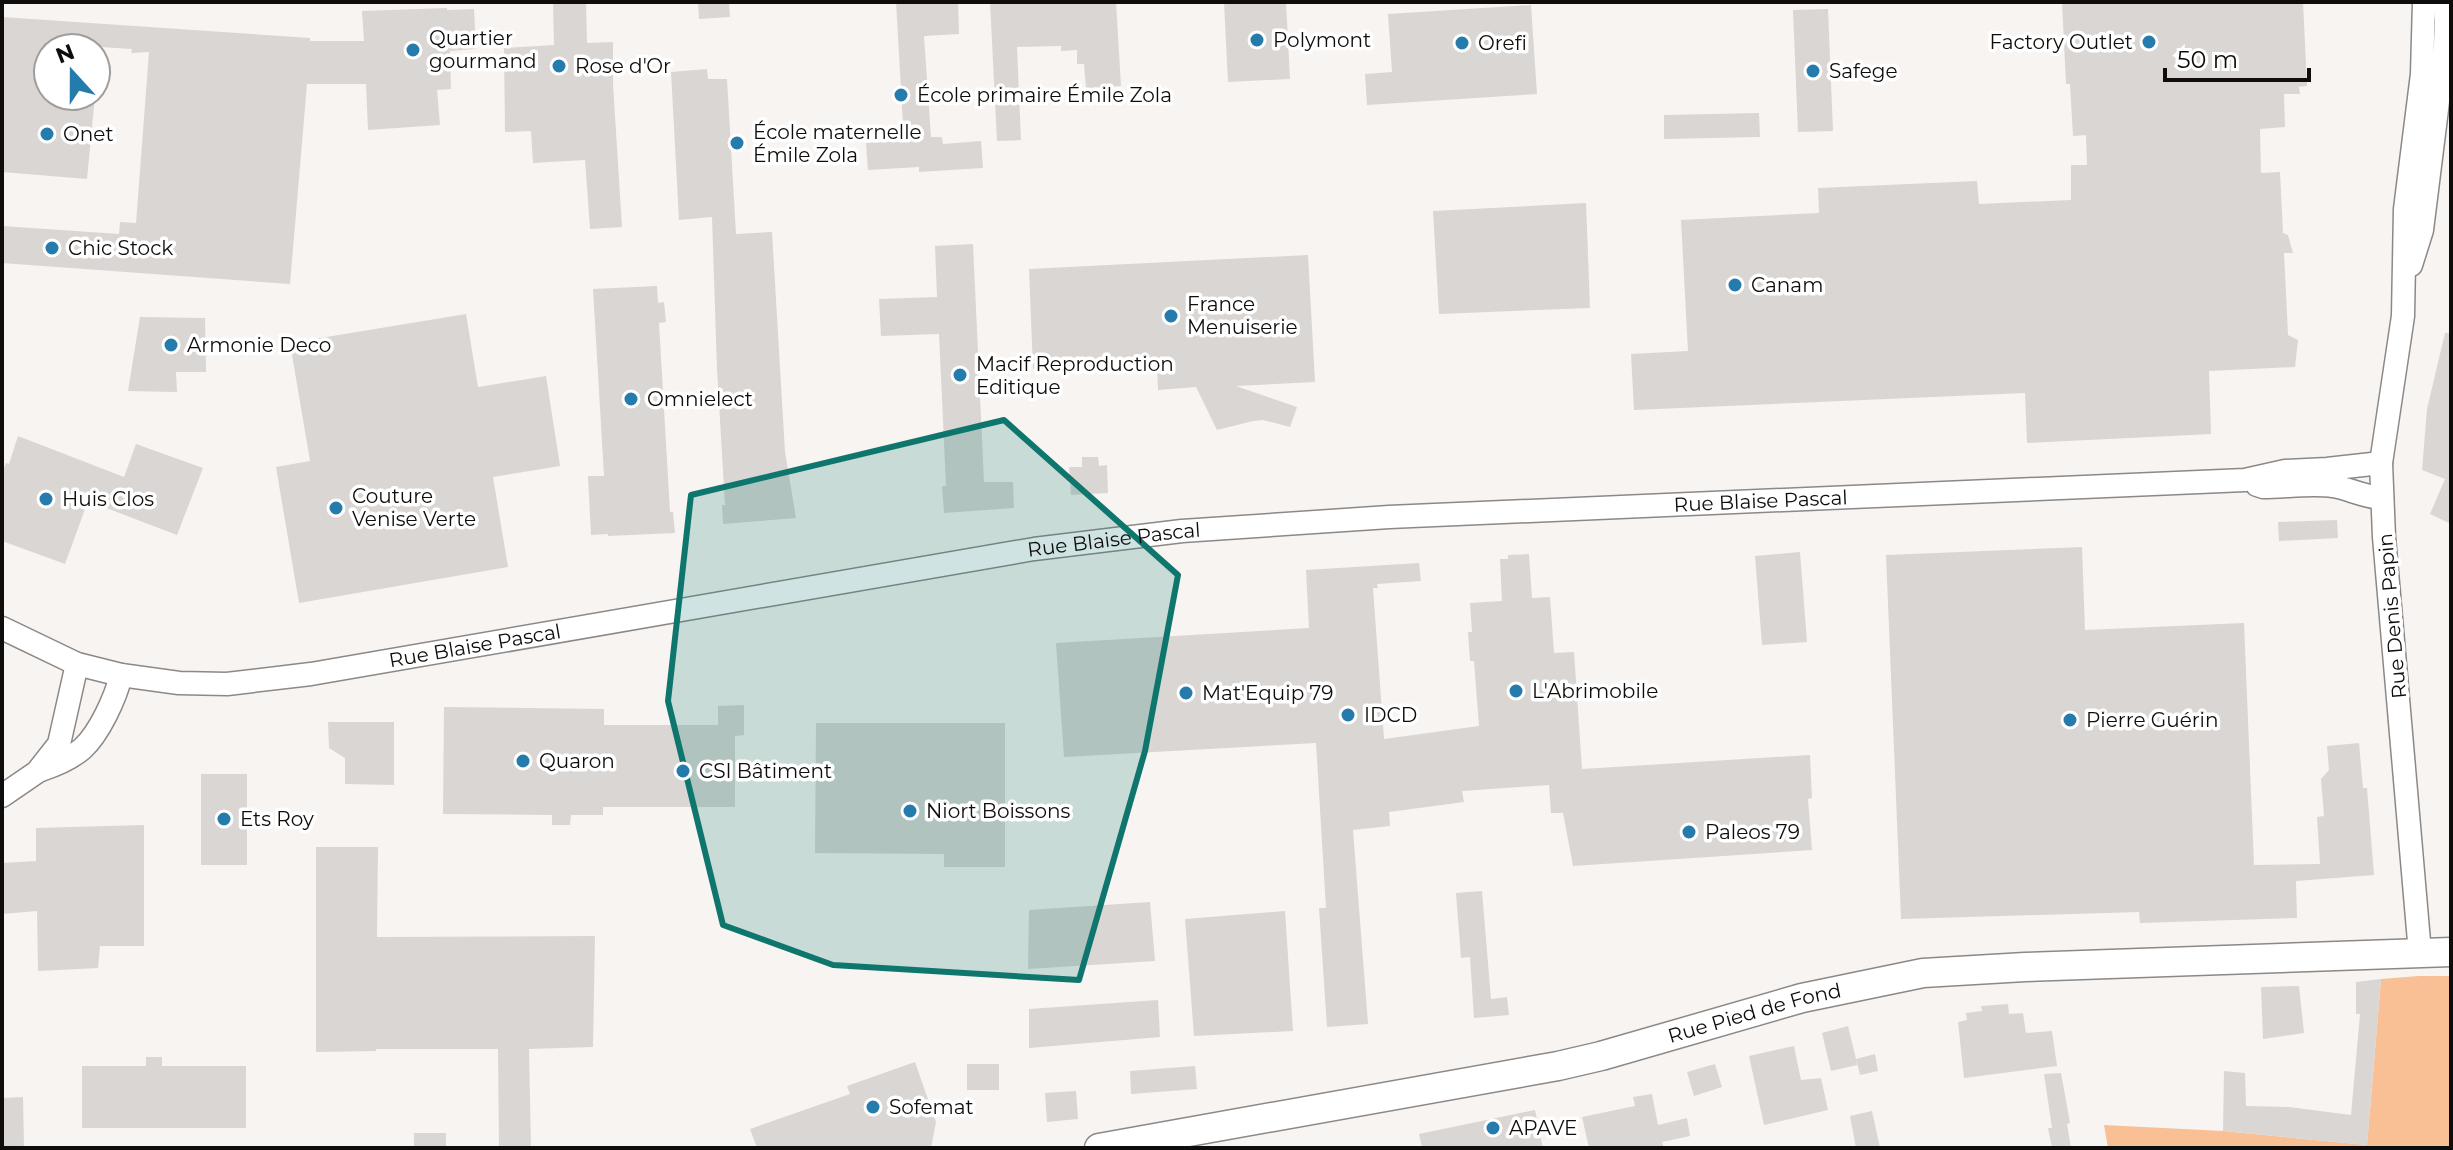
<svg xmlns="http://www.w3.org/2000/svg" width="2453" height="1150" viewBox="0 0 2453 1150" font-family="Montserrat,sans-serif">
  <rect width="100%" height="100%" fill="#f8f4f1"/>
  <path fill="#f9c095" d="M 2419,976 L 2451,976 L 2451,1148 L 2108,1148 L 2104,1125 L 2223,1131 L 2367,1145 L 2381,979 Z"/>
  <g fill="#dad6d4">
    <path d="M 553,2 L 586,2 L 587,43 L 613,42 L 613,84 L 622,227 L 590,229 L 585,160 L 533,163 L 531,131 L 505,132 L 504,48 L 554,45 Z"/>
    <path d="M 698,2 L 729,2 L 730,17 L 699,19 Z"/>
    <path d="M 896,2 L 958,2 L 959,34 L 924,36 L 931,137 L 942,137 L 943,144 L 981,141 L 983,168 L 919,172 L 919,167 L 868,170 L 866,143 L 904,141 Z"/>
    <path d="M 990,2 L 1116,2 L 1121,86 L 1086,88 L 1084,64 L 1077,64 L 1077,50 L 1061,51 L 1061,46 L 1017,47 L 1021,140 L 997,141 Z"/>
    <path d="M 1224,2 L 1286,2 L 1290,79 L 1228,82 Z"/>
    <path d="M 2062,2 L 2303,2 L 2307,86 L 2299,87 L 2300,94 L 2284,94 L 2285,127 L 2260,129 L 2261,173 L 2280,172 L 2283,233 L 2288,235 L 2293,253 L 2284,253 L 2288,335 L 2298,340 L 2295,367 L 2209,371 L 2211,434 L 2027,443 L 2025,393 L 1634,410 L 1631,354 L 1688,351 L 1681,220 L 1819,213 L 1818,188 L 1977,181 L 1979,204 L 2071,200 L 2071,165 L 2087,165 L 2086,135 L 2073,136 L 2070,84 L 2066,84 Z"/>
    <path d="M 1531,5 L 1537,94 L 1367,105 L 1365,74 L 1392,72 L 1388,14 Z"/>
    <path d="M 447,8 L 447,10 L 474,9 L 476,49 L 450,51 L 451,89 L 437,90 L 440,125 L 368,130 L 366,84 L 307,84 L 290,284 L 2,263 L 2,226 L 119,234 L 120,222 L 136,223 L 149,52 L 131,53 L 132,49 L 100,47 L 48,48 L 48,96 L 95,96 L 87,179 L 2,172 L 2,17 L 310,38 L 310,41 L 364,41 L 362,11 Z"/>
    <path d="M 1828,9 L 1833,131 L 1798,132 L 1793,10 Z"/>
    <path d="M 707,69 L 708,79 L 727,79 L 736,234 L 772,232 L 785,452 L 796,518 L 723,524 L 722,505 L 725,505 L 717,369 L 712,217 L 679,220 L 671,72 Z"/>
    <path d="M 1759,113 L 1760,137 L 1664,139 L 1664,115 Z"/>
    <path d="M 1586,203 L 1590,308 L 1439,314 L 1433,211 Z"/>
    <path d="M 973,244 L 984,482 L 1013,482 L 1014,508 L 944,513 L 942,486 L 946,486 L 939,334 L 881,336 L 879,299 L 937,297 L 935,246 Z"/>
    <path d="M 1308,255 L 1315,382 L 1236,386 L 1297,407 L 1290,427 L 1263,420 L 1253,421 L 1217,430 L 1196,387 L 1158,390 L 1157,364 L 1033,369 L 1029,269 Z"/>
    <path d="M 657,286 L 658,303 L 664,302 L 666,322 L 659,323 L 670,512 L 673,512 L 675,533 L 608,536 L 608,534 L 591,535 L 588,476 L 604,476 L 593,289 Z"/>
    <path d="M 466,314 L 478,387 L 546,376 L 560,466 L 493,477 L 508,567 L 299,603 L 276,467 L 310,461 L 290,343 Z"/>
    <path d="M 140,317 L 205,318 L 206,372 L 176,372 L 177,392 L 128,391 Z"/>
    <path d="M 2445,333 L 2451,333 L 2451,524 L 2430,514 L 2445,479 L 2422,470 L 2427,409 Z"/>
    <path d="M 18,436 L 124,477 L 136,444 L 203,468 L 177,535 L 88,501 L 65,564 L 2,541 L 2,474 L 6,463 L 9,464 Z"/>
    <path d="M 1082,457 L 1098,457 L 1099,466 L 1107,465 L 1108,493 L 1071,495 L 1069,467 L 1082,467 Z"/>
    <path d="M 2337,520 L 2338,538 L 2279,541 L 2278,522 Z"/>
    <path d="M 2082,547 L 2085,630 L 2244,623 L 2254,865 L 2320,864 L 2317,817 L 2324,816 L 2321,779 L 2329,770 L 2327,746 L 2359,743 L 2363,788 L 2367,788 L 2374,875 L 2296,881 L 2297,918 L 2140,923 L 2139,912 L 1901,919 L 1886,555 Z"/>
    <path d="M 1800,552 L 1807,642 L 1762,645 L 1755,556 Z"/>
    <path d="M 1529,554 L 1532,598 L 1550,597 L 1554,653 L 1574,652 L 1582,769 L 1810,755 L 1812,798 L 1808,799 L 1812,850 L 1573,866 L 1563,813 L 1551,813 L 1549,785 L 1462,791 L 1464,802 L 1389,812 L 1390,826 L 1353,830 L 1368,1024 L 1327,1027 L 1319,908 L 1326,908 L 1316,743 L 1064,757 L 1056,643 L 1309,628 L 1306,570 L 1419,563 L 1421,581 L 1377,584 L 1378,588 L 1373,588 L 1384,739 L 1479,726 L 1474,661 L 1470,661 L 1468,632 L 1472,632 L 1470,603 L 1502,601 L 1500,559 L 1508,559 L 1508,555 Z"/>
    <path d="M 744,705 L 744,735 L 735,736 L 735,807 L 603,807 L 603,815 L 571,815 L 570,825 L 552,825 L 552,815 L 443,814 L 444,707 L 604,709 L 604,725 L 718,725 L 718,706 Z"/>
    <path d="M 328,722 L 394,722 L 394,785 L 345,784 L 345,758 L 329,748 Z"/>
    <path d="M 816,723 L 1005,723 L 1005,867 L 944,867 L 944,854 L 815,853 Z"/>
    <rect x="201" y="774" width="46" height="91"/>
    <path d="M 144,825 L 144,946 L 100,946 L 98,968 L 38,971 L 37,911 L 2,914 L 2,863 L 36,861 L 36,828 Z"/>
    <path d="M 316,847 L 378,847 L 377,937 L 595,936 L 593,1047 L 529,1049 L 531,1148 L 499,1148 L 498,1049 L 376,1049 L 376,1051 L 316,1052 Z"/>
    <path d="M 1482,891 L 1491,999 L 1507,997 L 1509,1015 L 1474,1018 L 1470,957 L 1461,958 L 1456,893 Z"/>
    <path d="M 1150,902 L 1155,961 L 1028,969 L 1029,910 Z"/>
    <path d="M 1285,911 L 1293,1031 L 1194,1036 L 1185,919 Z"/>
    <path d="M 2381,979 L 2367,1145 L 2223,1131 L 2224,1071 L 2245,1073 L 2246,1106 L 2289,1107 L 2351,1115 L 2360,1014 L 2356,1014 L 2356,982 Z"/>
    <path d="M 2299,986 L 2304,1033 L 2263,1039 L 2261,987 Z"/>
    <path d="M 1158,1000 L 1160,1037 L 1029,1048 L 1029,1009 Z"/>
    <path d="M 2008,1004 L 2009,1014 L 2023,1013 L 2026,1033 L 2052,1031 L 2057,1066 L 1964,1078 L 1958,1022 L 1967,1020 L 1966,1013 L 1982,1011 L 1981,1006 Z"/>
    <path d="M 1848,1026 L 1856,1059 L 1875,1054 L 1878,1071 L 1860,1075 L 1856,1059 L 1857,1065 L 1831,1071 L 1822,1033 Z"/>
    <path d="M 1794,1046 L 1801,1080 L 1821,1078 L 1828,1110 L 1764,1125 L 1749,1056 Z"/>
    <path d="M 146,1057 L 162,1057 L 162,1066 L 246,1066 L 246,1128 L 82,1128 L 82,1066 L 146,1066 Z"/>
    <path d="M 915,1062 L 936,1122 L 931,1148 L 757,1148 L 750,1129 L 850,1094 L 847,1086 Z"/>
    <rect x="967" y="1064" width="32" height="26"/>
    <path d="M 1715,1064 L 1722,1087 L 1694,1096 L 1687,1072 Z"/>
    <path d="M 1195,1066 L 1197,1089 L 1131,1094 L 1130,1071 Z"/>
    <path d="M 2061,1073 L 2070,1123 L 2067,1124 L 2071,1148 L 2052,1148 L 2048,1128 L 2052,1128 L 2044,1074 Z"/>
    <path d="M 1076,1091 L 1078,1119 L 1047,1122 L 1045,1093 Z"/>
    <path d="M 1652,1094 L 1658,1125 L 1687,1118 L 1690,1136 L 1662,1142 L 1664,1148 L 1589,1148 L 1582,1117 L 1635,1106 L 1633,1097 Z"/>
    <path d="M 23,1097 L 24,1148 L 2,1148 L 2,1098 Z"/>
    <path d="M 1535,1110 L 1543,1148 L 1422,1148 L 1419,1134 Z"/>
    <path d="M 1872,1111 L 1880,1148 L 1856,1148 L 1850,1116 Z"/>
    <rect x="414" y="1133" width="32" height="15"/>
  </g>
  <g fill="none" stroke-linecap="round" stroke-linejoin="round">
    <defs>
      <g id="minor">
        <path d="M 2411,265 L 2422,230 L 2445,45 L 2446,20 L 2444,2"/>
        <path d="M 2257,485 L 2263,487 C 2286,487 2311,483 2333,486 C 2350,489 2364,497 2382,498"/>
        <path id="s1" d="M 2,628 L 77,664 L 121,675 L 179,683 L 227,684 L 311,674 L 1034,549 L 1182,531 L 1389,517 L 2245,480 L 2285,471 L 2327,469 L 2381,463"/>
        <path d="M 41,770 C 56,765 70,759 82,749 C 99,734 116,697 121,675"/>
        <path d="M 2,796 L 37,772 L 59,744 L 77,664"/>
        <path d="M 2420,953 L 2384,537 L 2381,463 L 2403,316 L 2405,209 L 2422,74 L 2424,2"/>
      </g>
      <g id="major">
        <path id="s2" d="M 1099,1148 L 1558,1066 L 1601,1056 L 1802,998 L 1923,973 L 2025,967 L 2451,952"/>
      </g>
    </defs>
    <use href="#minor" stroke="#8c8886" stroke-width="25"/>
    <use href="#major" stroke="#8c8886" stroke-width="31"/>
    <use href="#minor" stroke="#fff" stroke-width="22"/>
    <use href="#major" stroke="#fff" stroke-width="28"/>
  </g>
  <path fill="#0f766e" fill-opacity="0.2" stroke="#0f766e" stroke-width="6" stroke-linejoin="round" d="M 1004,420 L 1178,575 L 1145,751 L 1079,980 L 833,965 L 723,925 L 668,701 L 691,495 Z"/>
  <g fill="#257bab" stroke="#fff" stroke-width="3">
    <circle cx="1257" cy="40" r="8"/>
    <circle cx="2149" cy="42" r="8"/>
    <circle cx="1462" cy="43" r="8"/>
    <circle cx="413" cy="50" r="8"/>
    <circle cx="559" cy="66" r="8"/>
    <circle cx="1813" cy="71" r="8"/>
    <circle cx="901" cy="95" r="8"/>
    <circle cx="47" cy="134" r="8"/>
    <circle cx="737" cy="143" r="8"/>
    <circle cx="52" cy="248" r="8"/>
    <circle cx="1735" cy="285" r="8"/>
    <circle cx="1171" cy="316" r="8"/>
    <circle cx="171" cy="345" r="8"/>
    <circle cx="960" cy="375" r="8"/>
    <circle cx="631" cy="399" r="8"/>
    <circle cx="46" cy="499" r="8"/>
    <circle cx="336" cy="508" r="8"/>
    <circle cx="1516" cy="691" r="8"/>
    <circle cx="1186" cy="693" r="8"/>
    <circle cx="1348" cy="715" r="8"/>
    <circle cx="2070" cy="720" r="8"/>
    <circle cx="523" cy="761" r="8"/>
    <circle cx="683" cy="771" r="8"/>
    <circle cx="910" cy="811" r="8"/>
    <circle cx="224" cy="819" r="8"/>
    <circle cx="1689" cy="832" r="8"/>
    <circle cx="873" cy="1107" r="8"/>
    <circle cx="1493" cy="1128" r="8"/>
  </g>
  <g text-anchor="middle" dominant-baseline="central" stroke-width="7" stroke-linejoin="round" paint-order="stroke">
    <g font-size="20" fill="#0e0d0c" stroke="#fff" text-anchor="start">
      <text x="429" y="38">Quartier<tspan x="429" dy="23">gourmand</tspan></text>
      <text x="1273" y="40">Polymont</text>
      <text x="2133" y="42" text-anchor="end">Factory Outlet</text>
      <text x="1478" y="43">Orefi</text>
      <text x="575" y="66">Rose d'Or</text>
      <text x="1829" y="71">Safege</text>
      <text x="917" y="95">École primaire Émile Zola</text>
      <text x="753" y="132">École maternelle<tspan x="753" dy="23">Émile Zola</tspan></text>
      <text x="63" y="134">Onet</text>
      <text x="68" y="248">Chic Stock</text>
      <text x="1751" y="285">Canam</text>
      <text x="1187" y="304">France<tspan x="1187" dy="23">Menuiserie</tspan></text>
      <text x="187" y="345">Armonie Deco</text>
      <text x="976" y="364">Macif Reproduction<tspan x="976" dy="23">Editique</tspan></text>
      <text x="647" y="399">Omnielect</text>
      <text x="352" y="496">Couture<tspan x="352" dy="23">Venise Verte</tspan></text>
      <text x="62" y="499">Huis Clos</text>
      <text x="1532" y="691">L'Abrimobile</text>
      <text x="1202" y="693">Mat'Equip 79</text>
      <text x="1364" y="715">IDCD</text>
      <text x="2086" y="720">Pierre Guérin</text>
      <text x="539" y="761">Quaron</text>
      <text x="699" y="771">CSI Bâtiment</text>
      <text x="926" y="811">Niort Boissons</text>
      <text x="240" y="819">Ets Roy</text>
      <text x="1705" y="832">Paleos 79</text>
      <text x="889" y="1107">Sofemat</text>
      <text x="1509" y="1128">APAVE</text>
    </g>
    <g font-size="20" fill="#0e0d0c" stroke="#fff">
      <text stroke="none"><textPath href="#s1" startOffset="1782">Rue Blaise Pascal</textPath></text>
      <text stroke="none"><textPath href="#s1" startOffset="1134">Rue Blaise Pascal</textPath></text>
      <text transform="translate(2392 616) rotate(-95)">Rue Denis Papin</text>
      <text stroke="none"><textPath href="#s1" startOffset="486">Rue Blaise Pascal</textPath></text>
      <text stroke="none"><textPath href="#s2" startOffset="670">Rue Pied de Fond</textPath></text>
    </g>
  </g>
  <rect width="2453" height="1150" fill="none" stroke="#0e0d0c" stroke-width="8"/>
  <g transform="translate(72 72) rotate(339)"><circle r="38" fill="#ffffff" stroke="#9f9e9e" stroke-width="2"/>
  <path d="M0-6L14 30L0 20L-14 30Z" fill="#257bab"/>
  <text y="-12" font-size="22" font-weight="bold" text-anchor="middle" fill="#0e0d0c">N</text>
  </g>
  <path d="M2165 68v12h144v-12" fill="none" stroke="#0e0d0c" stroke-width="4"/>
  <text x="2177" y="68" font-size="24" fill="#0e0d0c" stroke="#ffffff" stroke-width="6" paint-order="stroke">50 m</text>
</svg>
